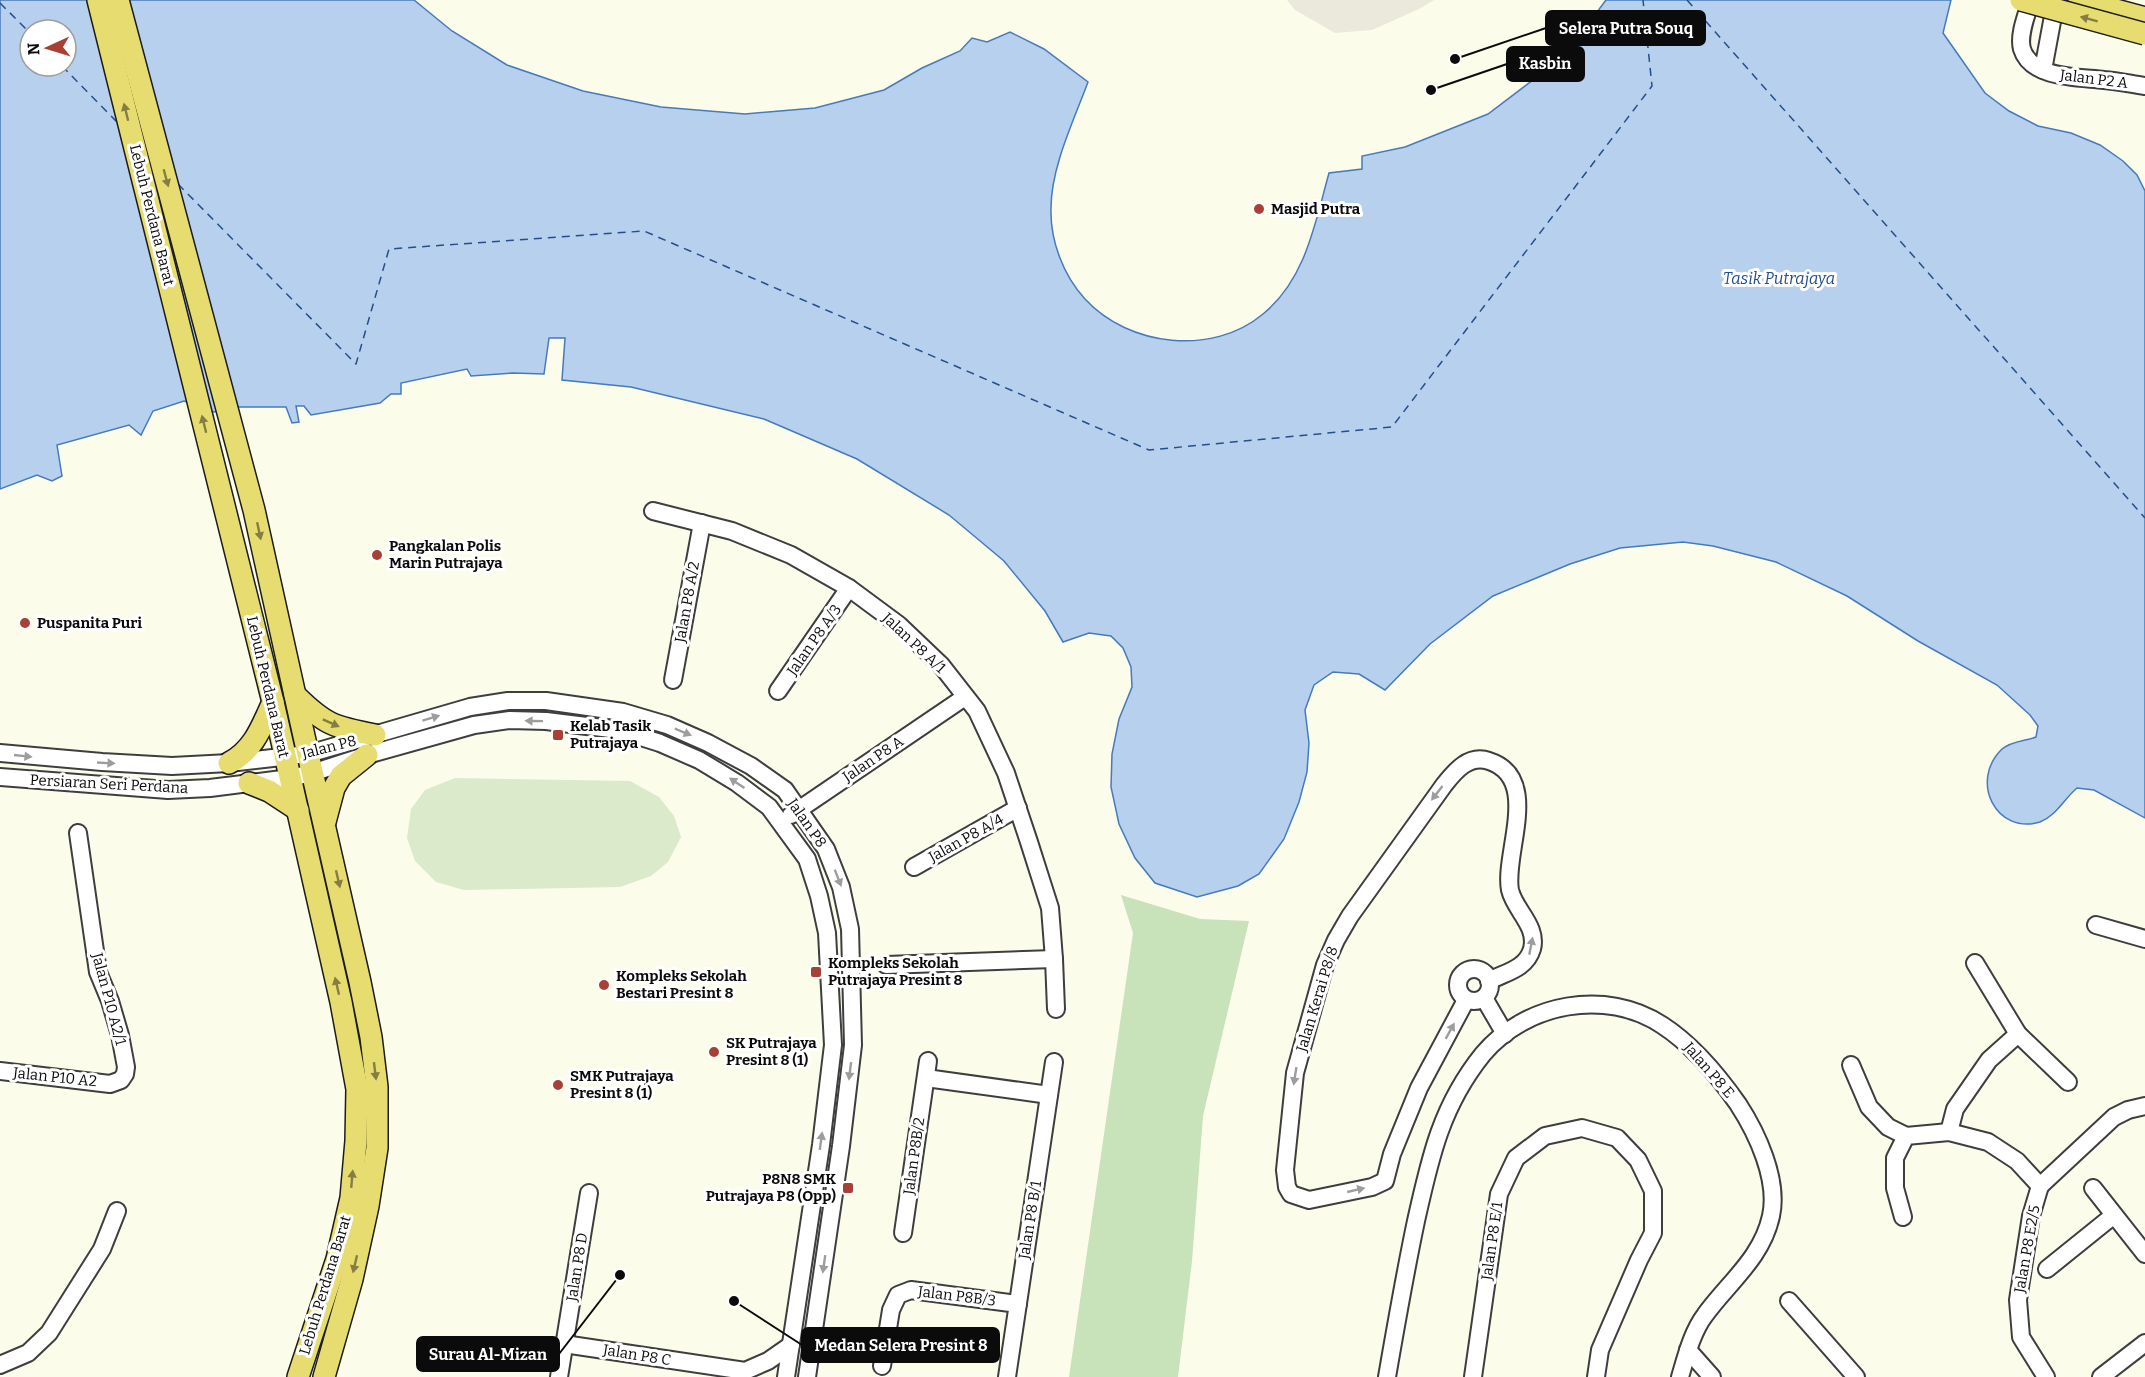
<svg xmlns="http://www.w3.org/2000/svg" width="2145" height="1377" viewBox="0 0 2145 1377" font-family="Bitter,serif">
  <rect width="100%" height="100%" fill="#fcfceb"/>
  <path fill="#c8e2b9" d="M 1121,895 L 1200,919 L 1249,921 L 1203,1116 L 1192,1261 L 1178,1377 L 1069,1377 L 1133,933 Z"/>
  <path fill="#daeaca" d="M 455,778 L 630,781 L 659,797 L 674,816 L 681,837 L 668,862 L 651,876 L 620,887 L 464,890 L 436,882 L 415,861 L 407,838 L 411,809 L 425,790 Z"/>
  <path fill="#ebe9dc" d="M 1287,0 L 1434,0 L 1419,9 L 1372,30 L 1335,33 L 1295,10 Z"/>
  <path fill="#b6d0ee" stroke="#467bbb" stroke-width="1.5" fill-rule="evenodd" d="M 0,0 L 414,0 L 452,31 L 507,65 L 583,91 L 661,107 L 745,114 L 815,108 L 884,90 L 922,68 L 960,51 L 972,38 L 987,42 L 1010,32 L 1044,49 L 1088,82 C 1074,120 1051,167 1051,208 C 1050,240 1063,275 1085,299 C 1129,347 1213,356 1263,314 C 1306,279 1315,223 1329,173 L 1362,169 L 1362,156 L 1405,147 L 1488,114 L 1554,64 L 1585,28 L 1606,0 L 1951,0 L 1943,33 L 1985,93 L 2009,111 L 2038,126 L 2071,133 L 2100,145 L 2123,161 L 2137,175 L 2145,191 L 2145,818 L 2094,790 L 2077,788 C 2064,799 2056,816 2040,822 C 1996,835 1969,781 2002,749 C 2011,741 2025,741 2036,737 L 2038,726 L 2030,715 L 1997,685 L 1918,641 L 1847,596 L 1776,562 L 1713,546 L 1683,542 L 1620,548 L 1570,564 L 1493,596 L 1430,644 L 1385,690 L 1359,674 L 1333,672 L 1314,685 L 1305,710 L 1309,743 L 1307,772 L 1299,802 L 1284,839 L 1259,874 L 1238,886 L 1197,897 L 1155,883 L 1135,858 L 1119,824 L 1111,787 L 1112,754 L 1119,719 L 1132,687 L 1131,667 L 1123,648 L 1111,636 L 1089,633 L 1063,642 L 1045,611 L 1004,561 L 949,515 L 857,459 L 764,419 L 631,387 L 562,380 L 565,338 L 549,338 L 544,374 L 513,373 L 471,376 L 467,369 L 401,383 L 401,394 L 391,394 L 380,403 L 311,415 L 304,406 L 296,406 L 299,422 L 292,423 L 286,407 L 236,407 L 214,412 L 184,401 L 153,411 L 141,435 L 129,425 L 57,445 L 62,476 L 52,481 L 37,475 L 0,489 ZM 30,30 L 66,30 L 66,66 L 30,66 Z"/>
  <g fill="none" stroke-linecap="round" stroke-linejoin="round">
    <g stroke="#244f8c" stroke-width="1.5" stroke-dasharray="8 6" stroke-linecap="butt">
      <path d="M 1687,0 L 2145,518"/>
      <path d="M 0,3 L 30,33"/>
      <path d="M 62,66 L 118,123"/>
      <path d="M 178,184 L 356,364 L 389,249 L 644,231 L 1149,450 L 1392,427 L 1652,86 L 1643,0"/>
    </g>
    <defs>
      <g id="minor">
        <path d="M 2031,0 C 2027,14 2018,35 2022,49 C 2031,79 2080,77 2104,80 C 2118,81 2131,84 2145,86"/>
        <path d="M 2043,70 L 2056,0"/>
        <path d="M 653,511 L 732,531 L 791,555 L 849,588 L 899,625 L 941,665 L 977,711 L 1006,773 L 1029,842 L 1050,908 L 1054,959 L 1056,1009"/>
        <path d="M 673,680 L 702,523"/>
        <path d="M 778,691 L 849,588"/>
        <path d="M 0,753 L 102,762 L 172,766 L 229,763 L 308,754 L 470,707 L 508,701 L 546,701 L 623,712 L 667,725 L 708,743 L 751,766 L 785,790 L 826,849 L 841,887 L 850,929 L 853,1045 L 841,1146 L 807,1377"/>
        <path d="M 0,777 L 168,790 L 210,788 L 290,778 L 312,773 L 367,755 L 474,725 L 510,720 L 546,721 L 619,730 L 660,743 L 699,760 L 737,783 L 769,807 L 807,859 L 819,896 L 827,933 L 833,1045 L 821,1145 L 786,1377"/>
        <path d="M 791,815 L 965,697"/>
        <path d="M 914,867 L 1018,808"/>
        <path d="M 2096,925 L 2145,939"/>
        <path d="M 1975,963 L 2018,1034 L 2068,1082"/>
        <path d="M 886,965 L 1054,959"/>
        <circle cx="1474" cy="985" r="16"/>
        <path d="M 1484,998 L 1505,1034"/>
        <path d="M 1466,1000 L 1419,1088 L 1392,1154 L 1385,1181 L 1372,1187 L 1309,1200 L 1291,1194 L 1287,1187 L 1285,1170 L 1295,1073 L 1325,965 L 1336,940 L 1350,916 L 1444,785 C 1455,771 1469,754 1489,761 C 1542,778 1503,854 1510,890 C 1515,911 1538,926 1532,949 C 1526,969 1506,972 1489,981"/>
        <path d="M 1851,1065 L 1869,1107 L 1888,1127 L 1906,1136"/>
        <path d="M 0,1071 L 110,1084 L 121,1080 L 125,1074 L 126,1067 L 120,1035 L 110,1001 L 98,972 L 78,833"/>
        <path d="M 926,1078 L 1049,1095"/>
        <path d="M 1949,1132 L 1955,1109 L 1989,1060 L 2018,1034"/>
        <path d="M 2040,1186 L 2031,1216 L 2018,1300 L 2021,1337 L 2046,1377"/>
        <path d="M 2040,1186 L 2114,1117 L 2128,1110 L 2145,1106"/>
        <path d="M 2093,1188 L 2145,1254"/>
        <path d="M 1903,1217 L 1895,1188 L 1895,1158 L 1906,1136 L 1949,1132 L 1988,1142 L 2017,1161 L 2040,1186"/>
        <path d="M 903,1233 L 928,1061"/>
        <path d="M 2047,1269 L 2114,1215"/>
        <path d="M 1789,1301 L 1856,1377"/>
        <path d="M 564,1344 L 745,1371 L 768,1361 L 791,1345"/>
        <path d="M 1688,1350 L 1712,1377"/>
        <path d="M 0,1365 L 28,1353 L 49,1333 L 102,1249 L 117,1211"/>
        <path d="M 882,1366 L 891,1310 L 898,1295 L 911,1290 L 1018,1304"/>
        <path d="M 559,1377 L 589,1193"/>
        <path d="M 1007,1377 L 1054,1062"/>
        <path d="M 1387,1377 C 1396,1325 1405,1273 1416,1221 C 1430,1158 1441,1106 1483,1054 C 1526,1003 1606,988 1662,1025 C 1693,1045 1717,1074 1738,1104 C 1757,1133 1779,1180 1771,1216 C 1762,1258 1728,1283 1705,1315 C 1692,1332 1686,1357 1680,1377"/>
        <path d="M 1473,1377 L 1499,1194 L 1516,1158 L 1545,1136 L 1582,1128 L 1617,1138 L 1638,1160 L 1653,1191 L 1653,1233 L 1639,1260 L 1600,1350 L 1596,1377"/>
        <path d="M 2101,1377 L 2145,1343"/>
      </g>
      <g id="major">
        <path d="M 98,0 L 273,702 L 341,1002 L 357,1089 L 356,1141 L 351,1198 L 337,1259 L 298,1377"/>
        <path d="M 118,0 L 254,510 L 308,754 L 360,982 L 371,1037 L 377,1087 L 377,1148 L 368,1206 L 352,1279 L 324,1377"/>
        <path d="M 2079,0 L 2145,18"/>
        <path d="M 295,695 C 325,725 334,727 375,735"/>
        <path d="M 229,763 C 254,750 262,726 273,702"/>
        <path d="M 249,783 L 269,791 L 298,810"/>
        <path d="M 325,822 L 334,788 L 341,776 L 367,755"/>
      </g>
    </defs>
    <use href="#minor" stroke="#3e3e3e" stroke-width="20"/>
    <use href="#major" stroke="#1c1c1c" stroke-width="24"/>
    <use href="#minor" stroke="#fff" stroke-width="16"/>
    <use href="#major" stroke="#e7dc70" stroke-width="21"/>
    <defs>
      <path id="major-bridge" d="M 2021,0 L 2145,34"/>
    </defs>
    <use href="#major-bridge" stroke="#1c1c1c" stroke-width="24" stroke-linecap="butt"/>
    <use href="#major-bridge" stroke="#e7dc70" stroke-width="21"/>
  </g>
  <defs><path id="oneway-solid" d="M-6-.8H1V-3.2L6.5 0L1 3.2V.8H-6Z" transform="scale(1.5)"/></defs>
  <g fill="#847e43">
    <use href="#oneway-solid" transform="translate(2089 19) rotate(-165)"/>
    <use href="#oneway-solid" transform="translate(126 112) rotate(-104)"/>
    <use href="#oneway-solid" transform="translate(166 178) rotate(75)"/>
    <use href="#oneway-solid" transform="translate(204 424) rotate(-104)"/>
    <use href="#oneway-solid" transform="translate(259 531) rotate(78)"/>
    <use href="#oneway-solid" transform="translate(331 723) rotate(24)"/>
    <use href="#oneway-solid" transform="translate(338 879) rotate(77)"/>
    <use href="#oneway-solid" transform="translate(337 986) rotate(-103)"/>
    <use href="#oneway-solid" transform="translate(375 1071) rotate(83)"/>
    <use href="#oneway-solid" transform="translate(352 1179) rotate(-85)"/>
    <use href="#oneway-solid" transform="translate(355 1264) rotate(103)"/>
  </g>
  <g fill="#9d9d9d">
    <use href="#oneway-solid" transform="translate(431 718) rotate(-17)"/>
    <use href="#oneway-solid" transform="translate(534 721) rotate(-179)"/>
    <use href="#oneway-solid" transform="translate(683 732) rotate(23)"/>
    <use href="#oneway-solid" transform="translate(23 756) rotate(6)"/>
    <use href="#oneway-solid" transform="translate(106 763) rotate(3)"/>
    <use href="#oneway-solid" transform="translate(737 783) rotate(-146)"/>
    <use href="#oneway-solid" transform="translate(1437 793) rotate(128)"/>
    <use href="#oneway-solid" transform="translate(838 878) rotate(69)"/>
    <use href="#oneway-solid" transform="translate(1531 946) rotate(-79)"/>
    <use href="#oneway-solid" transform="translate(1450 1031) rotate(-61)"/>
    <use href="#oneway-solid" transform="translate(850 1071) rotate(97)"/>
    <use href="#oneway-solid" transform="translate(1295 1076) rotate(99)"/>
    <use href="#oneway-solid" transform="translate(821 1141) rotate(-82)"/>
    <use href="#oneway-solid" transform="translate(1356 1190) rotate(-13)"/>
    <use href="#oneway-solid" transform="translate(824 1264) rotate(98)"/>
  </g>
  <g fill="#a84035" stroke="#fff" stroke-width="2">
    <circle cx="1259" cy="209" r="6"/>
    <circle cx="377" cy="555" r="6"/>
    <circle cx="25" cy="623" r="6"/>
    <rect x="552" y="729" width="12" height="12" rx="3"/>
    <rect x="810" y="966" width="12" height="12" rx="3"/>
    <circle cx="604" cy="985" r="6"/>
    <circle cx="714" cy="1052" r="6"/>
    <circle cx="558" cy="1085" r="6"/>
    <rect x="842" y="1182" width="12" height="12" rx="3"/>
  </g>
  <g text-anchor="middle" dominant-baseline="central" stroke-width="6" stroke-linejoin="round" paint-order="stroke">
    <g font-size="15" fill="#0b0b0b" stroke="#fff">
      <text transform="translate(2094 79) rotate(7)">Jalan P2 A</text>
      <text transform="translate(152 215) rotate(76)">Lebuh Perdana Barat</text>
      <text transform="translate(687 602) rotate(-80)">Jalan P8 A/2</text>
      <text transform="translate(814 640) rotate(-55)">Jalan P8 A/3</text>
      <text transform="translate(914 643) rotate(43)">Jalan P8 A/1</text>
      <text transform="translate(268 687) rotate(77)">Lebuh Perdana Barat</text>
      <text transform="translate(329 747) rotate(-14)">Jalan P8</text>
      <text transform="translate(873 759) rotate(-34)">Jalan P8 A</text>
      <text transform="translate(109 784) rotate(3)">Persiaran Seri Perdana</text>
      <text transform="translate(807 823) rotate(55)">Jalan P8</text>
      <text transform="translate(966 838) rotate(-29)">Jalan P8 A/4</text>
      <text transform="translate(109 999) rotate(75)">Jalan P10 A2/1</text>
      <text transform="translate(1317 999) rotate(-73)">Jalan Kerai P8/8</text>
      <text transform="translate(1709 1070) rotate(49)">Jalan P8 E</text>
      <text transform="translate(55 1077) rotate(6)">Jalan P10 A2</text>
      <text transform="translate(914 1156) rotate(-82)">Jalan P8B/2</text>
      <text transform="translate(1030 1220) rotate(-81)">Jalan P8 B/1</text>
      <text transform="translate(1492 1241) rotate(-82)">Jalan P8 E/1</text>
      <text transform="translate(2027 1249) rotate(-80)">Jalan P8 E2/5</text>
      <text transform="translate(577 1267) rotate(-81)">Jalan P8 D</text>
      <text transform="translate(325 1285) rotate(-73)">Lebuh Perdana Barat</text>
      <text transform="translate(957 1296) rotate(7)">Jalan P8B/3</text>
      <text transform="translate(637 1355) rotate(9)">Jalan P8 C</text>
    </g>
    <g font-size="15" font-weight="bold" fill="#0b0b0b" stroke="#fff" text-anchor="start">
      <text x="1271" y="209">Masjid Putra</text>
      <text x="389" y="546">Pangkalan Polis<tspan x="389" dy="17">Marin Putrajaya</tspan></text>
      <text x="37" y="623">Puspanita Puri</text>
      <text x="570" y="726">Kelab Tasik<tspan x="570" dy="17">Putrajaya</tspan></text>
      <text x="828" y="963">Kompleks Sekolah<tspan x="828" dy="17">Putrajaya Presint 8</tspan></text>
      <text x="616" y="976">Kompleks Sekolah<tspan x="616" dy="17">Bestari Presint 8</tspan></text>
      <text x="726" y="1043">SK Putrajaya<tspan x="726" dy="17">Presint 8 (1)</tspan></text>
      <text x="570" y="1076">SMK Putrajaya<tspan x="570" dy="17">Presint 8 (1)</tspan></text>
      <text x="836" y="1179" text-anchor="end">P8N8 SMK<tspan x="836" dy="17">Putrajaya P8 (Opp)</tspan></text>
    </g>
    <g font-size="16" font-style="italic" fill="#244f8c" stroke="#fff">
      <text x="1779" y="278">Tasik Putrajaya</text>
    </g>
  </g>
  <path fill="none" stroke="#0b0b0b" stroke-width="2" d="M1455 59L1546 28M1431 90L1507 64M734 1301L802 1345M620 1275L559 1354"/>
  <g fill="#0b0b0b" stroke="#fff" stroke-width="2">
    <circle cx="1455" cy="59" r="6"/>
    <circle cx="1431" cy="90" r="6"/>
    <circle cx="734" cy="1301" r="6"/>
    <circle cx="620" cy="1275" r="6"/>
  </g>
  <g fill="#0b0b0b" stroke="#0b0b0b" stroke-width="2">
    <rect x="1546" y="11" width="159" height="34" rx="6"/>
    <rect x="1507" y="47" width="77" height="34" rx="6"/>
    <rect x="802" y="1328" width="197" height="34" rx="6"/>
    <rect x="417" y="1337" width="142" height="34" rx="6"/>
  </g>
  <g font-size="16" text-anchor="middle" font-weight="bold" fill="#fff">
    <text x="1626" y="34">Selera Putra Souq</text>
    <text x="1545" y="69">Kasbin</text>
    <text x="901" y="1351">Medan Selera Presint 8</text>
    <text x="488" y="1360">Surau Al-Mizan</text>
  </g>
  <g transform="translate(48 48) rotate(266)"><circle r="28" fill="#ffffff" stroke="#9d9d9d" stroke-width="1.5"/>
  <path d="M0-4.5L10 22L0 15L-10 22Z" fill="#a84035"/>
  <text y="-9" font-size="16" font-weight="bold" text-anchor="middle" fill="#0b0b0b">N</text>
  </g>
</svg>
